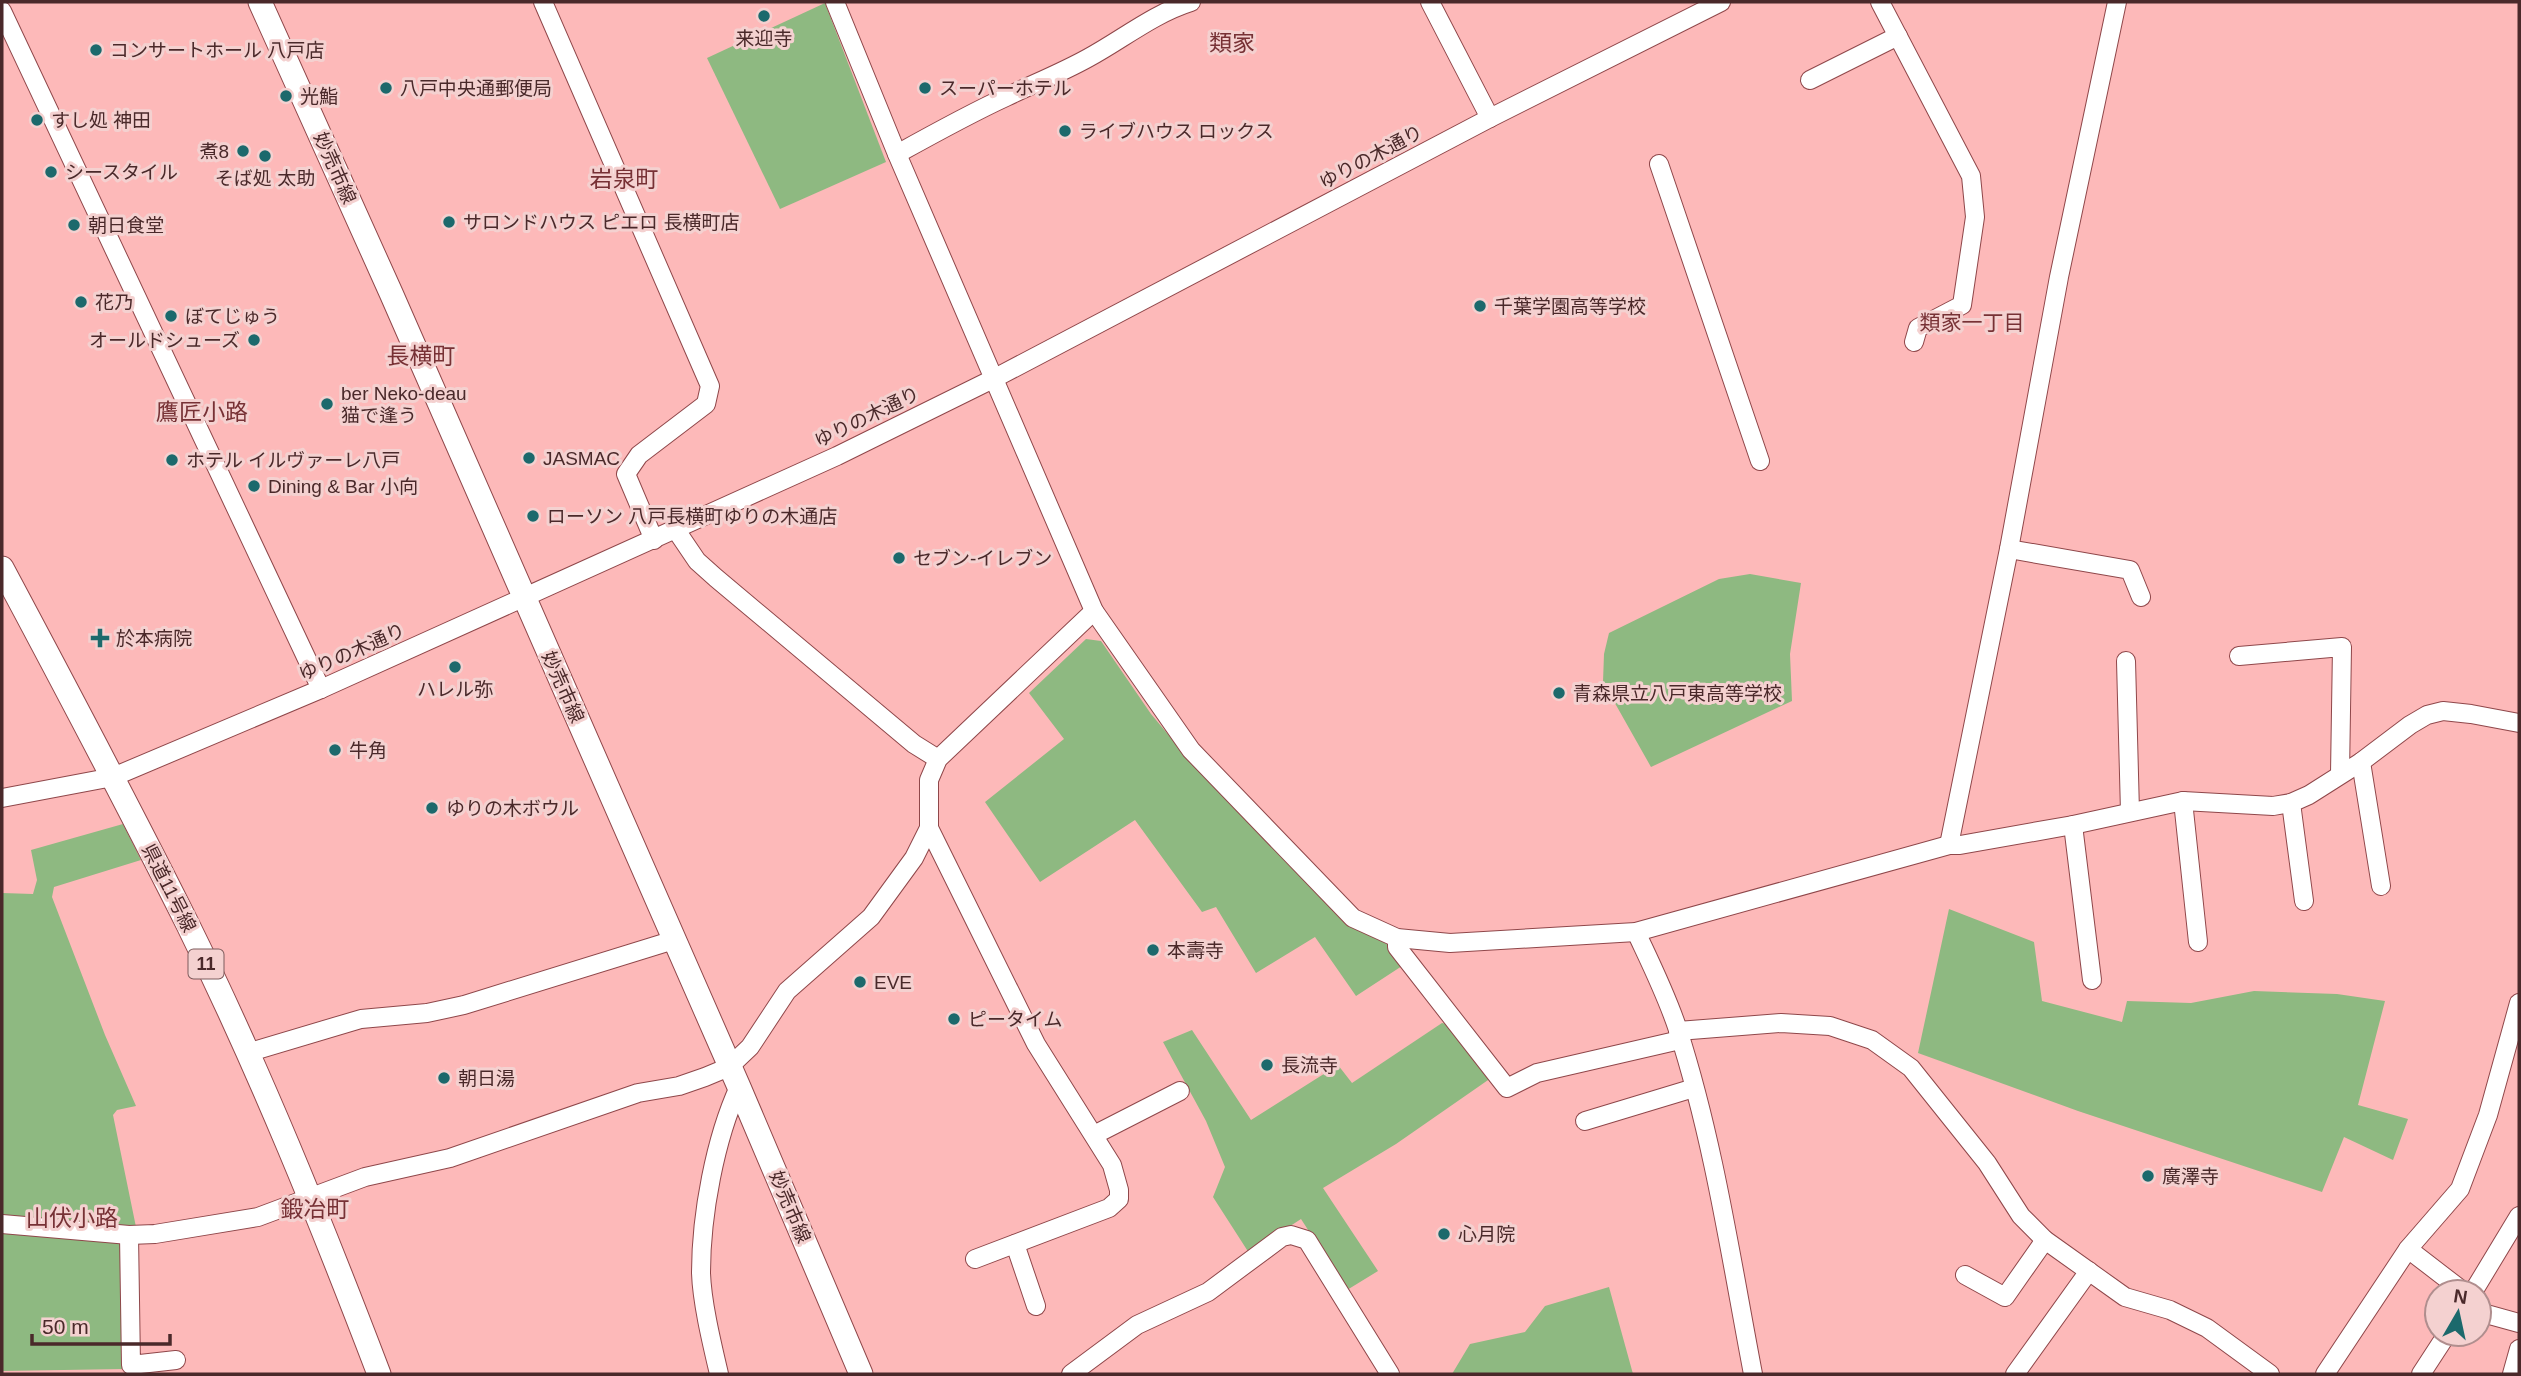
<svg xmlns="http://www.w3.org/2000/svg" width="2521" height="1376" viewBox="0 0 2521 1376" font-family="Helvetica,'Noto Sans JP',sans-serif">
  <rect width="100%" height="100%" fill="#fdb9b9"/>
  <g fill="#8eb981">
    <path d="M 825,3 L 886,162 L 780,209 L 707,58 Z"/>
    <path d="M 1750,574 L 1801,583 L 1790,654 L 1792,701 L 1651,767 L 1603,682 L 1604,654 L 1609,633 L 1719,579 Z"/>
    <path d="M 1086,639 L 1101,641 L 1151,714 L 1187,757 L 1343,917 L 1388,945 L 1402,966 L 1356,996 L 1315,937 L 1256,973 L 1216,907 L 1202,912 L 1135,820 L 1040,882 L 985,802 L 1064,739 L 1029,693 Z"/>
    <path d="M 123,824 L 141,860 L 54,887 L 52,897 L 105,1035 L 136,1106 L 117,1110 L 113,1115 L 136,1227 L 2,1218 L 2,893 L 33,894 L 37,880 L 31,850 Z"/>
    <path d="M 1949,909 L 2034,942 L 2042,1001 L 2122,1022 L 2127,1001 L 2191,1003 L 2254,991 L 2337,994 L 2385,1001 L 2358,1105 L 2408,1119 L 2393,1160 L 2344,1137 L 2322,1192 L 2078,1111 L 1918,1053 Z"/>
    <path d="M 1442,1023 L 1452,1025 L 1491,1078 L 1396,1144 L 1323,1188 L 1378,1271 L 1347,1290 L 1301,1219 L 1249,1253 L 1213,1197 L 1225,1167 L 1206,1121 L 1163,1042 L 1192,1030 L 1251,1120 L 1338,1065 L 1352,1083 Z"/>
    <path d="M 2,1231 L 123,1242 L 125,1369 L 2,1371 Z"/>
    <path d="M 1609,1287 L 1633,1374 L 1452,1374 L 1470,1344 L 1525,1332 L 1545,1306 Z"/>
  </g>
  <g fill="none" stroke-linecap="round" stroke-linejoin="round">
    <defs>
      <g id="minor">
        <path d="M 543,2 L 710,386 L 706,404 L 639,455 L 626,474 L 654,540"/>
        <path d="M 835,2 L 897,154 L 1094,611 L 1191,750 L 1353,918 L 1397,938 L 1450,943 L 1636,932 L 1949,845 L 1960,845 L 2073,825 L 2183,801 L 2273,806 L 2291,803 L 2309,795 L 2361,762 L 2410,725 L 2427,715 L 2443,711 L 2471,714 L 2519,723"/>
        <path d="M 1430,2 L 1490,118"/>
        <path d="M 1880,2 L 1971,176 L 1975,217 L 1962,305 L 1918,328 L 1914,342"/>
        <path d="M 2,11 L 321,689"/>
        <path d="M 1810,80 L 1898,36"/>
        <path d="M 897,154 C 933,134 969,114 1006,97 C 1033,84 1061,73 1088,58 C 1123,39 1153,14 1191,2"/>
        <path d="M 1659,164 L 1760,461"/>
        <path d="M 676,530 L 697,561 L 716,578 L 914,744 L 938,759"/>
        <path d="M 2009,549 L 2130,570 L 2141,597"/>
        <path d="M 2239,656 L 2342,647 L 2340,774"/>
        <path d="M 2126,661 L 2130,812"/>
        <path d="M 2361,762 L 2381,886"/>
        <path d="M 2,798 L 113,777 L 321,689 L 837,456 L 995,378 L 1490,118 L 1721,2"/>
        <path d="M 2183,801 L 2198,942"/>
        <path d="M 2291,803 L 2304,901"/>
        <path d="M 2073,825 L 2092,980"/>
        <path d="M 1949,845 L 2009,549 L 2059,277 L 2117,2"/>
        <path d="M 1636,932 C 1651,964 1667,996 1678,1030 C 1714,1142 1731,1259 1753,1374"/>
        <path d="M 1397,938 L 1397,947 L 1507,1088 L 1537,1073 L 1680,1040"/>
        <path d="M 1678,1031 L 1781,1023 L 1830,1026 L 1872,1040 L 1911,1068 L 1987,1163 L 2021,1216 L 2045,1240 L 2125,1297 L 2170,1310 L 2207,1328 L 2270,1374"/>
        <path d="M 247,1053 L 361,1019 L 427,1013 L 464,1005 L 674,940"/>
        <path d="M 1585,1121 L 1694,1088"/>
        <path d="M 1094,1135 L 1180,1091"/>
        <path d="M 2,1224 L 129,1235 L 155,1234 L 258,1217 L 365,1177 L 450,1158 L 638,1093 L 679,1086 L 705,1077 L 729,1067 L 750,1047 L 787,991 L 871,917 L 914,858 L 929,828"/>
        <path d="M 129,1235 L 131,1365 L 176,1360"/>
        <path d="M 1015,1244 L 1036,1306"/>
        <path d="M 2408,1249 L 2464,1292"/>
        <path d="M 975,1259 L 1109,1208 L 1119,1199 L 1119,1190 L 1112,1165 L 1036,1044 L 929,828 L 929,780 L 938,759 L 1094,611"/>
        <path d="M 1965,1275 L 2005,1297 L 2045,1240"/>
        <path d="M 2473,1292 L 2519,1216"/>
        <path d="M 2479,1312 L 2519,1323"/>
        <path d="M 719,1374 C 712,1344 702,1303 701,1273 C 701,1215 715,1139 739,1087"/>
        <path d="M 1071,1374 L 1137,1325 L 1208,1292 L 1282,1237 L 1291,1235 L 1307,1240 L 1390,1374"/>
        <path d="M 2015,1374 L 2089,1271"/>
        <path d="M 2325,1374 L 2408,1249 L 2460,1189 L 2488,1115 L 2519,1003"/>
        <path d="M 2421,1374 L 2447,1334"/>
        <path d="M 2512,1374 L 2519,1349"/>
      </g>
      <g id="major">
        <path d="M 260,2 L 391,293 L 739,1087 L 861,1374"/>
        <path d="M 2,568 C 65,686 128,805 188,925 C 260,1071 321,1222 379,1374"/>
      </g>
    </defs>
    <use href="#minor" stroke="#8f474a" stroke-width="20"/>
    <use href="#major" stroke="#8f474a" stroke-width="25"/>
    <use href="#minor" stroke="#fff" stroke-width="18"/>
    <use href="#major" stroke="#fff" stroke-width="23"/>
  </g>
  <g fill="#1c696c" stroke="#f4d1d0" stroke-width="2.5">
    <circle cx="764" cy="16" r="7"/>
    <circle cx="96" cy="50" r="7"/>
    <circle cx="386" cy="88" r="7"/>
    <circle cx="925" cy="88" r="7"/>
    <circle cx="286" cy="96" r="7"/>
    <circle cx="37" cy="120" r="7"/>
    <circle cx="1065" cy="131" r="7"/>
    <circle cx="243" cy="151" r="7"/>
    <circle cx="265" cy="156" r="7"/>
    <circle cx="51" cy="172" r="7"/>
    <circle cx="449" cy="222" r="7"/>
    <circle cx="74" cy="225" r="7"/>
    <circle cx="81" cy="302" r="7"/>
    <circle cx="1480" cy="306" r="7"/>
    <circle cx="171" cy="316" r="7"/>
    <circle cx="254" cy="340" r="7"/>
    <circle cx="327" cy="404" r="7"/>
    <circle cx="529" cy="458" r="7"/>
    <circle cx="172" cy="460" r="7"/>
    <circle cx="254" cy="486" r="7"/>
    <circle cx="533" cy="516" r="7"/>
    <circle cx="899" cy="558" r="7"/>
    <path d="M96.5 627.5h7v7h7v7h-7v7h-7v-7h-7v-7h7z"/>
    <circle cx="455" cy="667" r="7"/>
    <circle cx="1559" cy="693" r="7"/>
    <circle cx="335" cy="750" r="7"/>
    <circle cx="432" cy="808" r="7"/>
    <circle cx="1153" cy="950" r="7"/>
    <circle cx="860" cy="982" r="7"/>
    <circle cx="954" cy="1019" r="7"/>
    <circle cx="1267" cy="1065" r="7"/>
    <circle cx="444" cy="1078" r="7"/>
    <circle cx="2148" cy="1176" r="7"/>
    <circle cx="1444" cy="1234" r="7"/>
  </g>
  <g text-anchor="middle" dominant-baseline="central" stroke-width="6" stroke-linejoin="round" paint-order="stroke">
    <rect fill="#f4d1d0" stroke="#7d5b5c" stroke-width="2" x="188.5" y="949.5" width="35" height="29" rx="5"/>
    <g font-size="18" font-weight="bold" fill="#4a292a">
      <text x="206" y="964">11</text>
    </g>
    <g font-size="19" fill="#4a292a" stroke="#f4d1d0" text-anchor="start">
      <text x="764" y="38" text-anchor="middle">来迎寺</text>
      <text x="110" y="50">コンサートホール 八戸店</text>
      <text x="400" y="88">八戸中央通郵便局</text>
      <text x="939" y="88">スーパーホテル</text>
      <text x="300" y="96">光鮨</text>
      <text x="51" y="120">すし処 神田</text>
      <text x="1079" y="131">ライブハウス ロックス</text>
      <text x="229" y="151" text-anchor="end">煮8</text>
      <text x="65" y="172">シースタイル</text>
      <text x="265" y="178" text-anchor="middle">そば処 太助</text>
      <text x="463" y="222">サロンドハウス ピエロ 長横町店</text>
      <text x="88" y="225">朝日食堂</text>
      <text x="95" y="302">花乃</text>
      <text x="1494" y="306">千葉学園高等学校</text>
      <text x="185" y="316">ぼてじゅう</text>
      <text x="240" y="340" text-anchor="end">オールドシューズ</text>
      <text x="341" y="393">ber Neko-deau<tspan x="341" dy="22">猫で逢う</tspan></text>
      <text x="543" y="458">JASMAC</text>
      <text x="186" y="460">ホテル イルヴァーレ八戸</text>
      <text x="268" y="486">Dining &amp; Bar 小向</text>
      <text x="547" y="516">ローソン 八戸長横町ゆりの木通店</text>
      <text x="913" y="558">セブン-イレブン</text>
      <text x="116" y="638">於本病院</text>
      <text x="455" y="689" text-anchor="middle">ハレル弥</text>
      <text x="1573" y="693">青森県立八戸東高等学校</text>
      <text x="349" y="750">牛角</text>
      <text x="446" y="808">ゆりの木ボウル</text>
      <text x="1167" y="950">本壽寺</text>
      <text x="874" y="982">EVE</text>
      <text x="968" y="1019">ピータイム</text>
      <text x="1281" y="1065">長流寺</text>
      <text x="458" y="1078">朝日湯</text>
      <text x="2162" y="1176">廣澤寺</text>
      <text x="1458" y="1234">心月院</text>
    </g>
    <g font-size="19" fill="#4a292a" stroke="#f4d1d0">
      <text transform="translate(1371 157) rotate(-28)">ゆりの木通り</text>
      <text transform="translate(335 168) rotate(66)">妙売市線</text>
      <text transform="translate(867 417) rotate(-26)">ゆりの木通り</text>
      <text transform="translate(352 652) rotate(-24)">ゆりの木通り</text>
      <text transform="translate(563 687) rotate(66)">妙売市線</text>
      <text transform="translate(169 888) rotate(63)">県道11号線</text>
      <text transform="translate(790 1207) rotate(67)">妙売市線</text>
    </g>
    <g font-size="21" fill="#773135" stroke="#f4d1d0">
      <text x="1972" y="322">類家一丁目</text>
    </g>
    <g font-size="23" fill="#773135" stroke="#f4d1d0">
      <text x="1232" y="43">類家</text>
      <text x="624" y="179">岩泉町</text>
      <text x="421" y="356">長横町</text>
      <text x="202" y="412">鷹匠小路</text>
      <text x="315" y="1209">鍛冶町</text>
      <text x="72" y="1218">山伏小路</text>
    </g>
  </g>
  <rect width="2521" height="1376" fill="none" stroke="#4a292a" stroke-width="7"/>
  <g transform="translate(2458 1313) rotate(9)"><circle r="33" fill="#f4d1d0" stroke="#b08e8e" stroke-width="2"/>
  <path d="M0-5L12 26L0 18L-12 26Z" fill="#1c696c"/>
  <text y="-10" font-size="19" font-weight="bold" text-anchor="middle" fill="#4a292a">N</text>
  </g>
  <path d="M32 1334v10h138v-10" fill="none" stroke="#4a292a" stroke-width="3.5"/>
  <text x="42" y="1334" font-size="21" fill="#4a292a" stroke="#f4d1d0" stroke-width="5" paint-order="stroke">50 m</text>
</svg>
